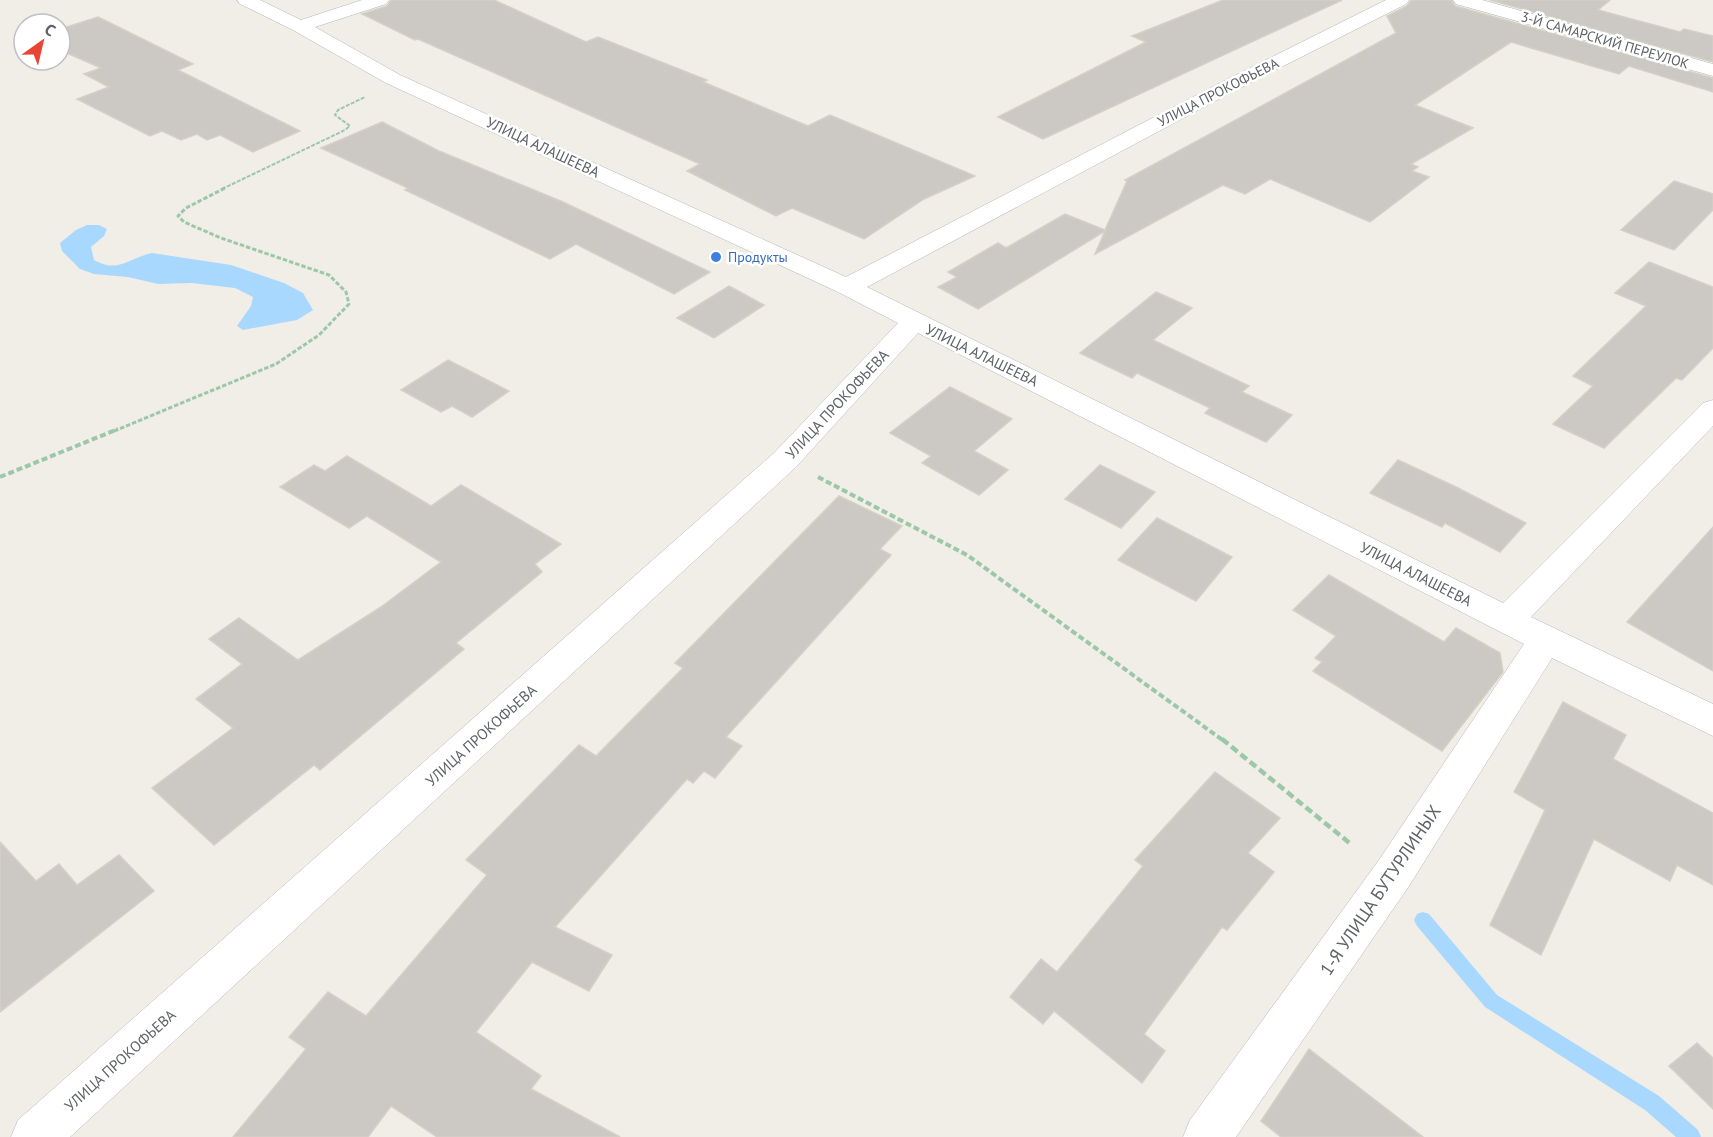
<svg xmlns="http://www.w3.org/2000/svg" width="1713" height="1137" viewBox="0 0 1713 1137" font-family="'PT Sans',sans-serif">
  <rect width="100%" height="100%" fill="#f0eee7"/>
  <path fill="#a9d8fe" d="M 87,225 L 99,225 L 107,229 L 104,236 L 91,247 L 94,260 C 119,274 128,258 152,253 L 231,265 L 284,283 L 303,293 L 313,310 L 297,320 L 243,330 L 237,326 L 251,306 L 253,297 L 235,288 L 192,283 L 158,284 L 128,277 L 94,274 L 80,269 L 62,251 L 60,243 L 76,230 Z"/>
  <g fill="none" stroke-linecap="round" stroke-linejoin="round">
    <path fill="#a9d8fe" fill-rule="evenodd" d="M 1423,912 L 1429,914 L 1497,995 L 1659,1096 L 1698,1130 L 1701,1137 L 1676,1137 L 1645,1110 L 1485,1007 L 1417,926 L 1414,920 L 1417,914 Z"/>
  </g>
  <g fill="#ccc9c4" stroke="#d5d0c5" stroke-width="1.5">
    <path d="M 391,0 L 494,0 L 586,42 L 598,37 L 707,80 L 703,82 L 808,126 L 830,115 L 975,176 L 924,199 L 864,239 L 792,208 L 776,216 L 687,171 L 700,164 L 418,39 L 415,40 L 362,14 L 387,6 Z"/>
    <path d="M 1223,0 L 1342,0 L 1043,139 L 998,117 L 1146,42 L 1132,36 Z"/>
    <path d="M 1411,0 L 1451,0 L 1455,6 L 1713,78 L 1713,92 L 1629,66 L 1619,74 L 1511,42 L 1415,105 L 1473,128 L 1411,164 L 1418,167 L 1412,171 L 1429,177 L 1370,222 L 1270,179 L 1245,194 L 1223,185 L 1095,254 L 1105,231 L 978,309 L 938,287 L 957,277 L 948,272 L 998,243 L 1006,248 L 1065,214 L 1105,230 L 1127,181 L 1125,180 L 1396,33 L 1387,16 L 1407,6 Z"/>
    <path d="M 1490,0 L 1610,0 L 1598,10 L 1680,32 L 1684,29 L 1713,36 L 1713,62 Z"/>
    <path d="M 98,17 L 193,64 L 178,70 L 300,131 L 253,152 L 220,135 L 207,140 L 197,134 L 181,140 L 162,131 L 150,136 L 77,99 L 109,87 L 84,74 L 101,68 L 60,50 L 60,29 Z"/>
    <path d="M 382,122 L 439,151 L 563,202 L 710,272 L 674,294 L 576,244 L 550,259 L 405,190 L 408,188 L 321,148 Z"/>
    <path d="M 1674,181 L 1713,194 L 1713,210 L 1674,250 L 1621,230 Z"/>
    <path d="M 1649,262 L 1713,287 L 1713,348 L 1682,380 L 1676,378 L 1604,448 L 1553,424 L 1593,386 L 1573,376 L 1646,306 L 1615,293 Z"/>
    <path d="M 729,286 L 764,305 L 714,338 L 677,318 Z"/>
    <path d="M 1156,292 L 1192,308 L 1153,340 L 1249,386 L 1242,392 L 1292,415 L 1266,442 L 1205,413 L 1210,408 L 1137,373 L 1132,378 L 1080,353 Z"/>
    <path d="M 448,360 L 509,391 L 472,417 L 452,406 L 441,412 L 401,390 Z"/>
    <path d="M 950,387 L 1012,419 L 974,451 L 1008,470 L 979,495 L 922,463 L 931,456 L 890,433 Z"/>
    <path d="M 347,456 L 431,506 L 461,485 L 561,544 L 535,564 L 542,572 L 456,643 L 464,649 L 320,770 L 314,765 L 214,845 L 152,788 L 233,728 L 196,699 L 242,664 L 209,639 L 239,618 L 298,660 L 381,607 L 441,562 L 367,516 L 349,528 L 280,487 L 314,465 L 325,471 Z"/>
    <path d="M 1398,460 L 1456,487 L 1526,523 L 1500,552 L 1445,523 L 1442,527 L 1370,493 Z"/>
    <path d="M 1100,465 L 1155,492 L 1121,528 L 1065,499 Z"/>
    <path d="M 839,496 L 902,526 L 880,549 L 891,555 L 726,737 L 742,746 L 715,778 L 704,771 L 693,783 L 687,779 L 555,927 L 612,955 L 589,991 L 532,962 L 476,1032 L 541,1076 L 531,1089 L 620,1137 L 437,1137 L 391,1106 L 368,1137 L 233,1137 L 306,1049 L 289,1037 L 328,992 L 366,1016 L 487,875 L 466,860 L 579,745 L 596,756 L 683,668 L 675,663 Z"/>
    <path d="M 1157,518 L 1232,557 L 1196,601 L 1118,560 Z"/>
    <path d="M 1713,527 L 1713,671 L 1627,622 Z"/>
    <path d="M 1329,575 L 1444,642 L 1456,628 L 1500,653 L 1503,672 L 1442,751 L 1313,671 L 1322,662 L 1315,658 L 1336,636 L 1293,610 Z"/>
    <path d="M 1563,702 L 1626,735 L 1613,759 L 1713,813 L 1713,885 L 1677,865 L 1670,881 L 1594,839 L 1541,955 L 1490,925 L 1545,810 L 1514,792 Z"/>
    <path d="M 1215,772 L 1280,818 L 1248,853 L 1274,872 L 1227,930 L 1222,927 L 1144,1034 L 1165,1051 L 1142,1083 L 1054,1011 L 1043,1024 L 1010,997 L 1041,959 L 1057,972 L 1143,866 L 1135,860 Z"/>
    <path d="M 0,842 L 36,881 L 59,864 L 77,885 L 119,855 L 154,891 L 0,1012 Z"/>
    <path d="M 1697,1043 L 1713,1058 L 1713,1109 L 1669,1066 Z"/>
    <path d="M 1309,1049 L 1423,1137 L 1281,1137 L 1261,1121 Z"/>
  </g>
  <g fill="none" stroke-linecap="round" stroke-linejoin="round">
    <defs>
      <g id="minor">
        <path d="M 237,0 L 260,0 L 301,20 L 362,0 L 389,0 L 386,4 L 315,27 L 400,75 L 846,277 L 1220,83 L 1386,0 L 1409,0 L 1406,4 L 1234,91 L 867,287 L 1503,603 L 1703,403 L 1713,400 L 1713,426 L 1531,617 L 1713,704 L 1713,736 L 1552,658 L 1409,886 L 1236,1137 L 1183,1137 L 1190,1120 L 1379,860 L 1524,644 L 918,333 L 796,467 L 70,1137 L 11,1137 L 18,1120 L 774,453 L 898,323 L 838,292 L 386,83 L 293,30 L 240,4 Z"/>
        <path d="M 1453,0 L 1482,0 L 1713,64 L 1713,76 L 1456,4 Z"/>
      </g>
    </defs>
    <use href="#minor" stroke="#b4b7bb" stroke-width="1"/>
    <path stroke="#9dc7a9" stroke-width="2" stroke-dasharray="4 1.5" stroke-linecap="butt" d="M 222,189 L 345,130 L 350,126 L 335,115 L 338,110 L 365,97"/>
    <path stroke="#9dc7a9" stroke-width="3" stroke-dasharray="4.5 2" stroke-linecap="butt" d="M 114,431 L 276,364 L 319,335 L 349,304 L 346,292 L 329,275 L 221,238 L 184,222 L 178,216 L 186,208 L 225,188"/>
    <g stroke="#9dc7a9" stroke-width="4" stroke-dasharray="6 3" stroke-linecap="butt">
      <path d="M 0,477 L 118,429"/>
      <path d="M 818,477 L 967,555 L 1224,741"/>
    </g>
    <path stroke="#9dc7a9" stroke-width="4.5" stroke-dasharray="8 4" stroke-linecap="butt" d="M 1222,739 L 1352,845"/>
    <use href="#minor" fill="#fff" fill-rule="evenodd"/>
  </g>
  <circle fill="#3f7fe0" stroke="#fff" stroke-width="2" cx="716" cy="257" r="6"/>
  <g text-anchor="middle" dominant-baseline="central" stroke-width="5" stroke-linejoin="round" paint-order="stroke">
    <g font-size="14" fill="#5e6267" stroke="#fff">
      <text transform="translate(1605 40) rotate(16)">3-Й САМАРСКИЙ ПЕРЕУЛОК</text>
      <text transform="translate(1218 92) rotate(-27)">УЛИЦА ПРОКОФЬЕВА</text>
    </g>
    <g font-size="14" fill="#366cbe" stroke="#fff" text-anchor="start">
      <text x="728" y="257">Продукты</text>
    </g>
    <g font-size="15" fill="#5e6267" stroke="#fff">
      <text transform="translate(543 147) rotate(25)">УЛИЦА АЛАШЕЕВА</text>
      <text transform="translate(982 355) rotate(26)">УЛИЦА АЛАШЕЕВА</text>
      <text transform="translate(837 404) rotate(-47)">УЛИЦА ПРОКОФЬЕВА</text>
      <text transform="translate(1416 574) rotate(27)">УЛИЦА АЛАШЕЕВА</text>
      <text transform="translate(481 735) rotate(-42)">УЛИЦА ПРОКОФЬЕВА</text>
      <text transform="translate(120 1060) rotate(-42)">УЛИЦА ПРОКОФЬЕВА</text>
    </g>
    <g font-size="18" fill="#5e6267" stroke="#fff">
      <text transform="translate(1380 890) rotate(-56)">1-Я УЛИЦА БУТУРЛИНЫХ</text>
    </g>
  </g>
  <g transform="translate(42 42) rotate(34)"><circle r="28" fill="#ffffff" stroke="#bfc0c2" stroke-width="1.5"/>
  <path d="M0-4.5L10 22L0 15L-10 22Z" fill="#e74536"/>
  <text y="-9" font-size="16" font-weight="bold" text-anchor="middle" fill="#5e6267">С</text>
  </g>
</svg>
